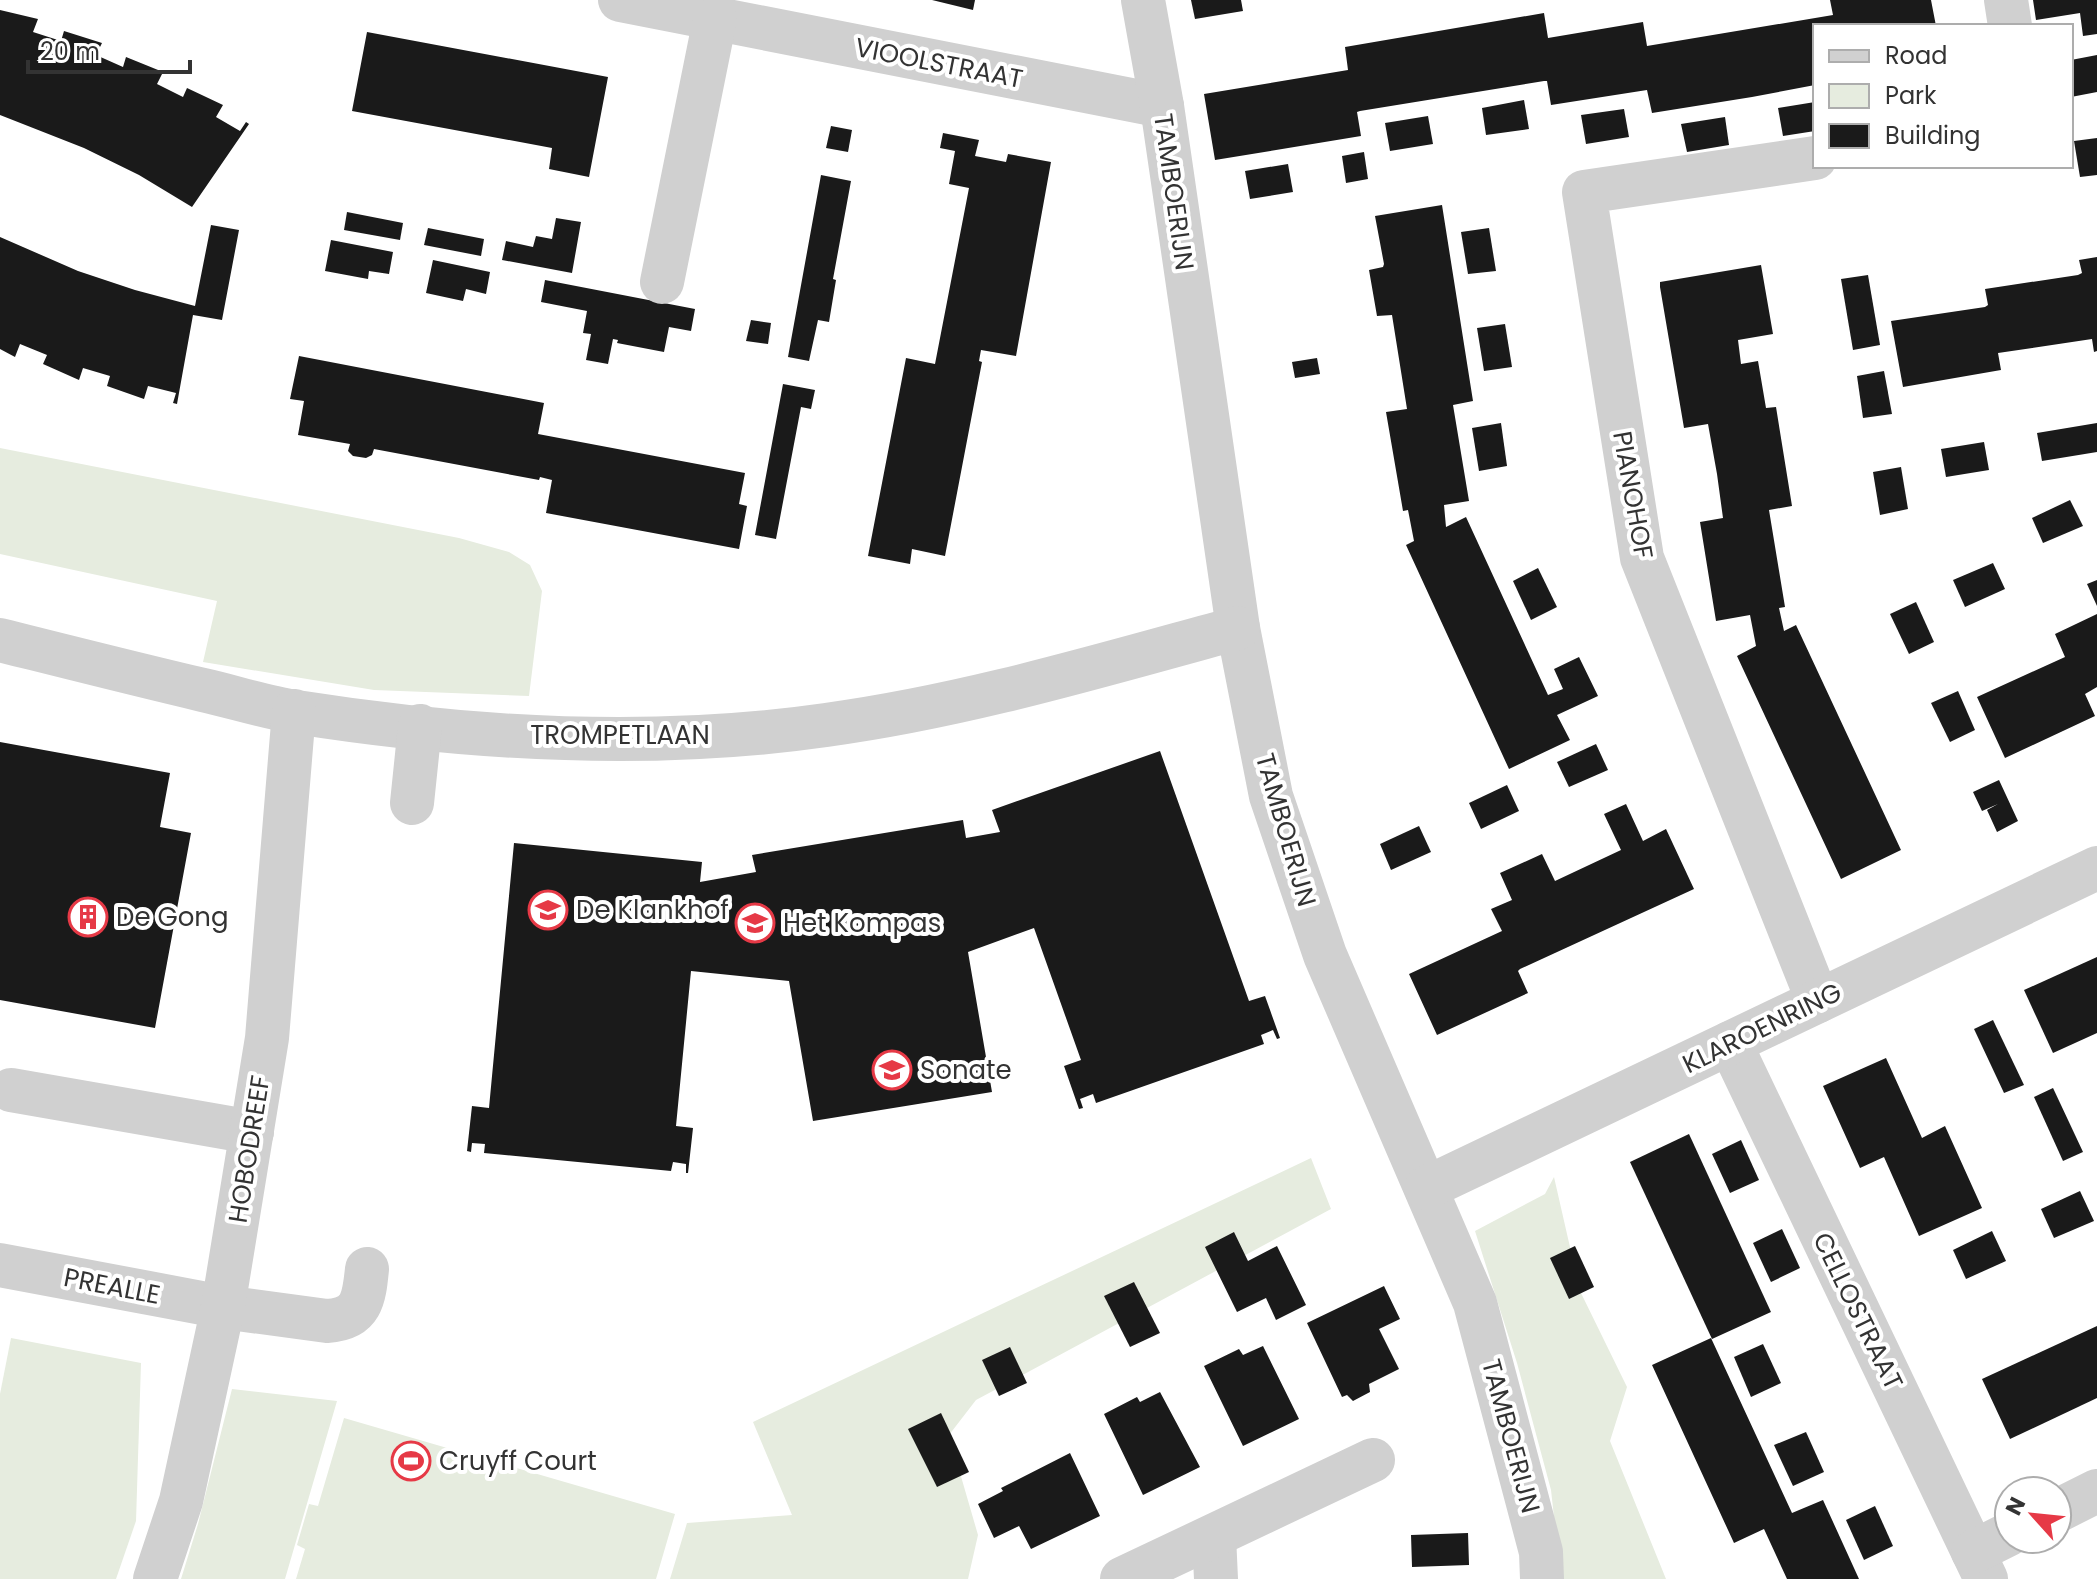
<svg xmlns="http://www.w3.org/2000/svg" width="2097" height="1579" viewBox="0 0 2097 1579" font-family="Poppins,sans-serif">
  <rect width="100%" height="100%" fill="#fff"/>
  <g fill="#e6ecdf">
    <path d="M 0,448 L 459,538 L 509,552 L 530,565 L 542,591 L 529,696 L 374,690 L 203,662 L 217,601 L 0,554 Z"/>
    <path d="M 1311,1158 L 1331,1209 L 976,1400 L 949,1435 L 978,1535 L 968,1579 L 670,1579 L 687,1523 L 792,1515 L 753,1422 Z"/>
    <path d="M 1554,1177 L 1580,1291 L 1627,1387 L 1610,1441 L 1666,1579 L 1561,1579 L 1551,1490 L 1517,1363 L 1475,1231 L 1545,1194 Z"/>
    <path d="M 11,1338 L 141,1363 L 136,1521 L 116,1579 L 0,1579 L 0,1394 Z"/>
    <path d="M 232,1389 L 337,1401 L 285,1579 L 181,1579 L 198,1524 Z"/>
    <path d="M 344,1418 L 675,1514 L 656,1579 L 296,1579 L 305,1549 L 297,1545 L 309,1504 L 318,1506 Z"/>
  </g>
  <g fill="#1a1a1a">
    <path d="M 932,0 L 975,0 L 973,10 Z"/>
    <path d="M 1191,0 L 1241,0 L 1243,11 L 1195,19 Z"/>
    <path d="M 1830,0 L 1931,0 L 1936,26 L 1815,26 L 1815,85 L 1752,97 L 1652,113 L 1647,90 L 1551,105 L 1547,81 L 1544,81 L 1360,111 L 1357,112 L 1361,136 L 1215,160 L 1204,94 L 1348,70 L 1345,47 L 1544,13 L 1548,38 L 1643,22 L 1647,46 L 1833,15 Z"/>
    <path d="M 2033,0 L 2097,0 L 2097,34 L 2083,36 L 2080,13 L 2036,20 Z"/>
    <path d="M 0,10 L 38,19 L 33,32 L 61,41 L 64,31 L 102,43 L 96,55 L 123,67 L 126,57 L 163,72 L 157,84 L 183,97 L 187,88 L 223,105 L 216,117 L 240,131 L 246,122 L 249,124 L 192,207 L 139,175 L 84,148 L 0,115 Z"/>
    <path d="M 367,32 L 608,77 L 589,177 L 549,169 L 552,148 L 352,111 Z"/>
    <path d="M 2097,55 L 2097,92 L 2071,97 L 2071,60 Z"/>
    <path d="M 1524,100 L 1529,129 L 1486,135 L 1482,108 Z"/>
    <path d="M 1815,102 L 1815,131 L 1783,136 L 1778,108 Z"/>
    <path d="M 1624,109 L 1629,137 L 1586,144 L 1581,115 Z"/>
    <path d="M 1428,116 L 1433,144 L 1390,151 L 1385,123 Z"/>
    <path d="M 1725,117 L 1729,145 L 1687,152 L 1681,124 Z"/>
    <path d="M 831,126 L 852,130 L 848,152 L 826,148 Z"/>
    <path d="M 943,133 L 979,140 L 975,156 L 1006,162 L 1008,154 L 1051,162 L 1016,356 L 981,350 L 979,361 L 982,362 L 945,556 L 912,549 L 910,564 L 868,556 L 906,358 L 935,364 L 969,188 L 949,184 L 955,151 L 940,148 Z"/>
    <path d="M 2097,138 L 2097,175 L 2080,177 L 2074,141 Z"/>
    <path d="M 1364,152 L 1368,179 L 1346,183 L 1342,156 Z"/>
    <path d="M 1288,164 L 1293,192 L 1250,199 L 1245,171 Z"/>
    <path d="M 821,175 L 851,181 L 833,279 L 836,280 L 829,322 L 818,320 L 809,361 L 788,357 Z"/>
    <path d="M 1442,205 L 1473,401 L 1453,405 L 1469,501 L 1444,505 L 1446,527 L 1466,517 L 1548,695 L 1563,689 L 1554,669 L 1579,657 L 1598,696 L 1557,715 L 1570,740 L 1509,769 L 1406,545 L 1414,541 L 1408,510 L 1403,511 L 1386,412 L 1407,409 L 1392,315 L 1377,316 L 1369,270 L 1383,267 L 1384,264 L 1375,216 Z"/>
    <path d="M 347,212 L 403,223 L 400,240 L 344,230 Z"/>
    <path d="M 556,218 L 581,222 L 572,273 L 502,260 L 506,241 L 533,247 L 536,236 L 552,239 Z"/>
    <path d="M 211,225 L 239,230 L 222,320 L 193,315 L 177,404 L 173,403 L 176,393 L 148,386 L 144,399 L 107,386 L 110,376 L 83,368 L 79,380 L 43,364 L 47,355 L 20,344 L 15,357 L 0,349 L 0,237 L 78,271 L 135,290 L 195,306 Z"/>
    <path d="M 428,228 L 484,239 L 481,256 L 424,245 Z"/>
    <path d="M 1489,228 L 1496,271 L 1468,274 L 1461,232 Z"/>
    <path d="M 331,240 L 393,252 L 389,274 L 369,271 L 368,279 L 325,271 Z"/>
    <path d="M 2097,257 L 2097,351 L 2094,352 L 2092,339 L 1998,353 L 2001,370 L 1903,387 L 1891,321 L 1985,307 L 1988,305 L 1985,289 L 2078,275 L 2082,273 L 2079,260 Z"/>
    <path d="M 433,260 L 490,272 L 486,294 L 466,289 L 463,301 L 426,293 Z"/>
    <path d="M 1761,265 L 1773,334 L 1738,340 L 1741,364 L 1758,361 L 1766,408 L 1776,407 L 1792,506 L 1769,510 L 1785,607 L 1779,608 L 1784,631 L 1796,625 L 1901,850 L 1841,879 L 1737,656 L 1756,646 L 1750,615 L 1716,621 L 1700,522 L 1723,518 L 1717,474 L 1708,424 L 1684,428 L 1660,287 L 1660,282 Z"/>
    <path d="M 1868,275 L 1880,345 L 1853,350 L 1841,279 Z"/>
    <path d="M 545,280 L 695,309 L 691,331 L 669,327 L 664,352 L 617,343 L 618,340 L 613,339 L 608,364 L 586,360 L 591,334 L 583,333 L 587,311 L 541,302 Z"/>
    <path d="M 751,320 L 771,323 L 768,344 L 746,341 Z"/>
    <path d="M 1505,324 L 1512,367 L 1484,371 L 1477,328 Z"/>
    <path d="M 299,356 L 544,403 L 538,434 L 745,473 L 739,504 L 747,506 L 739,549 L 546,513 L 552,480 L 540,477 L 539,480 L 374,449 L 372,455 L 366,458 L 353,456 L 348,451 L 350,444 L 298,435 L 304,401 L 290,399 Z"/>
    <path d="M 1317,358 L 1320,374 L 1295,378 L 1292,362 Z"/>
    <path d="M 1884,371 L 1892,414 L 1863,418 L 1857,376 Z"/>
    <path d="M 783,384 L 815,390 L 811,409 L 801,407 L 776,539 L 755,535 Z"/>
    <path d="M 1501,423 L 1507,466 L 1479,471 L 1472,428 Z"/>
    <path d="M 2097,423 L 2097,452 L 2042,461 L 2037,433 Z"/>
    <path d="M 1984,442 L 1989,470 L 1946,477 L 1941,449 Z"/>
    <path d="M 1901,467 L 1908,509 L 1880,515 L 1873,472 Z"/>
    <path d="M 2070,500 L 2083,526 L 2043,543 L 2032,518 Z"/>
    <path d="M 1993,563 L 2005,589 L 1965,607 L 1953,580 Z"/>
    <path d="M 1538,568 L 1557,607 L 1531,620 L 1513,581 Z"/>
    <path d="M 2097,580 L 2097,606 L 2087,584 Z"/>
    <path d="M 1916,602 L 1934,642 L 1909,654 L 1890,614 Z"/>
    <path d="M 2097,614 L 2097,687 L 2085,694 L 2095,716 L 2005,758 L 1977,697 L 2065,657 L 2055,634 Z"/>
    <path d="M 1958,691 L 1975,730 L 1950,742 L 1931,703 Z"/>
    <path d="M 0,742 L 170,773 L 160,827 L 191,833 L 155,1028 L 0,1000 Z"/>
    <path d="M 1596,744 L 1608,770 L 1569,787 L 1557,762 Z"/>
    <path d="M 1160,751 L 1249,1001 L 1265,996 L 1280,1038 L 1277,1039 L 1273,1030 L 1261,1035 L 1264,1044 L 1096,1103 L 1093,1094 L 1080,1099 L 1083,1108 L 1079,1109 L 1064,1066 L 1081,1060 L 1034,928 L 968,952 L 992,1092 L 813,1121 L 789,981 L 691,971 L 676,1126 L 693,1128 L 688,1173 L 686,1173 L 686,1164 L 673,1162 L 671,1171 L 484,1153 L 485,1144 L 472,1143 L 471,1152 L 467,1151 L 472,1106 L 489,1108 L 514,843 L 702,862 L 700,882 L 756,872 L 752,855 L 963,820 L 966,838 L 1000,832 L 992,810 Z"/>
    <path d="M 1999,780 L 2018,821 L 1997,832 L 1987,810 L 1998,804 L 1982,811 L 1973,792 Z"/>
    <path d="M 1507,785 L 1519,811 L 1481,829 L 1469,803 Z"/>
    <path d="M 1626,804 L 1643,841 L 1666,829 L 1694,889 L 1520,969 L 1518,971 L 1528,993 L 1437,1035 L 1409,974 L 1502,931 L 1491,909 L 1512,900 L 1500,873 L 1542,854 L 1555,881 L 1621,850 L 1604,814 Z"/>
    <path d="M 1419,826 L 1431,852 L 1391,870 L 1380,844 Z"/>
    <path d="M 2097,957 L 2097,1033 L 2053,1053 L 2024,990 Z"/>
    <path d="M 1993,1020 L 2024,1085 L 2004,1093 L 1974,1029 Z"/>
    <path d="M 1886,1058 L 1922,1138 L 1945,1126 L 1982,1208 L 1919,1236 L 1884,1157 L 1860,1168 L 1823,1086 Z"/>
    <path d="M 2053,1088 L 2083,1152 L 2063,1161 L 2034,1097 Z"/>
    <path d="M 1689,1134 L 1771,1312 L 1712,1339 L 1630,1162 Z"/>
    <path d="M 1741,1140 L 1759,1180 L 1730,1193 L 1712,1154 Z"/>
    <path d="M 2080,1191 L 2094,1221 L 2054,1238 L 2041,1209 Z"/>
    <path d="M 1782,1229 L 1800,1268 L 1771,1282 L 1753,1243 Z"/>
    <path d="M 1992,1231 L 2006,1261 L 1966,1279 L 1953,1250 Z"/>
    <path d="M 1234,1232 L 1248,1261 L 1277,1246 L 1306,1305 L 1276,1320 L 1266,1298 L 1237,1312 L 1205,1247 Z"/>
    <path d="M 1575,1246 L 1594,1287 L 1569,1299 L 1550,1258 Z"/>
    <path d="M 1134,1282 L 1160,1333 L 1130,1347 L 1104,1296 Z"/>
    <path d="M 1384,1286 L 1400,1319 L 1379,1329 L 1399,1369 L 1369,1384 L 1370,1392 L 1353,1401 L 1347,1395 L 1342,1397 L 1307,1323 Z"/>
    <path d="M 2097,1326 L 2097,1398 L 2010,1439 L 1982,1379 Z"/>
    <path d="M 1711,1338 L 1792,1513 L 1823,1500 L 1859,1579 L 1787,1579 L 1764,1529 L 1734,1543 L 1652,1365 Z"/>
    <path d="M 1763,1344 L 1781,1383 L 1751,1397 L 1734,1357 Z"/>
    <path d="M 1263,1346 L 1299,1419 L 1243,1446 L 1204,1366 L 1239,1349 L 1243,1355 Z"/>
    <path d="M 1010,1347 L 1027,1383 L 999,1396 L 982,1360 Z"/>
    <path d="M 1160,1392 L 1200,1467 L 1143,1495 L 1104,1414 L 1137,1397 L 1140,1402 Z"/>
    <path d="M 941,1413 L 969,1472 L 937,1487 L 908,1429 Z"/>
    <path d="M 1806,1432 L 1824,1472 L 1793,1486 L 1774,1445 Z"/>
    <path d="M 1070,1453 L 1100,1516 L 1031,1549 L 1019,1526 L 994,1538 L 978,1504 L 1003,1491 L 1001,1488 Z"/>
    <path d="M 1875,1506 L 1893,1546 L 1864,1560 L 1846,1520 Z"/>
    <path d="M 1468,1533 L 1469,1565 L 1412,1567 L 1411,1535 Z"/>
  </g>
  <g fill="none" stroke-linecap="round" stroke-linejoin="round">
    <g stroke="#d0d0d0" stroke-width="44">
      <path d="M 620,0 L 1162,106"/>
      <path d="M 1143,0 L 1162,106 L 1238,628 L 1271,796 L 1325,955 L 1475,1303 L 1541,1552 L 1542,1579"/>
      <path d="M 2006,0 L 2010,26"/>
      <path d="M 1815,158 L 1584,192 L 1642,558 L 1818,1001"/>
      <path d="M 662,282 L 715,19"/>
      <path d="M 0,640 C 68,657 135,674 203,690 C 234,697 265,707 296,712 C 468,739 652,750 826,725 C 966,706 1102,665 1238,628"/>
      <path d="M 412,803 L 420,726"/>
      <path d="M 1730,1043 L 1986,1579"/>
      <path d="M 11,1090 L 252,1132"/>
      <path d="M 1426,1188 L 2097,868"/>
      <path d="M 0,1265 L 223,1307 L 327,1321 C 362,1319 364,1299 367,1269"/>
      <path d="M 2057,1511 L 2097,1491"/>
      <path d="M 1214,1536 L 1216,1579"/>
      <path d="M 1973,1552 L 2009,1534"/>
      <path d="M 155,1579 L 181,1501 L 223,1307 L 267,1038 L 294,711"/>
      <path d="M 1122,1579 L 1373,1460"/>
    </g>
  </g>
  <defs>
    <symbol id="school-ring" viewBox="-11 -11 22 22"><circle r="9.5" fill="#fff" stroke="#e63946" stroke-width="1.5"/><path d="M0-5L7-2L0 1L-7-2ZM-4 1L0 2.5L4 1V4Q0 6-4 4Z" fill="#e63946"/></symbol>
    <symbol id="building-ring" viewBox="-11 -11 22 22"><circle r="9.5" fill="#fff" stroke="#e63946" stroke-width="1.5"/><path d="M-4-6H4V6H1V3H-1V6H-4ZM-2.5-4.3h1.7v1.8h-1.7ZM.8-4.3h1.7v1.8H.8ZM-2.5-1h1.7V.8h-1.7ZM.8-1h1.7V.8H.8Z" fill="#e63946"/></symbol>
    <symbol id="stadium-ring" viewBox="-11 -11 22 22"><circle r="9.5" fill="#fff" stroke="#e63946" stroke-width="1.5"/><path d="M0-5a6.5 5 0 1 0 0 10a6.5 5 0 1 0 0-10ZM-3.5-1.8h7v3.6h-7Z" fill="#e63946"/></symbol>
  </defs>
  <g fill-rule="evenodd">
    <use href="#school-ring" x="526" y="888" width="44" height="44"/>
    <use href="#building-ring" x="66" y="895" width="44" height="44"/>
    <use href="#school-ring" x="733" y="901" width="44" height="44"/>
    <use href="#school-ring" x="870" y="1048" width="44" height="44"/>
    <use href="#stadium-ring" x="389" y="1439" width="44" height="44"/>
  </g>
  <g text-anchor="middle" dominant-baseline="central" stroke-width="8" stroke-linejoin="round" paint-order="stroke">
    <g font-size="26" fill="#333" stroke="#fff">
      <text transform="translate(939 63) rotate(11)">VIOOLSTRAAT</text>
      <text transform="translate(1174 192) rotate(82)">TAMBOERIJN</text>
      <text transform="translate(1633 495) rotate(80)">PIANOHOF</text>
      <text x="620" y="735">TROMPETLAAN</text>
      <text transform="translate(1286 830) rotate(74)">TAMBOERIJN</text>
      <text transform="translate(1762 1028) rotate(-26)">KLAROENRING</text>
      <text transform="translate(249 1149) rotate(-81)">HOBODREEF</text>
      <text transform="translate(112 1286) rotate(11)">PREALLE</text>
      <text transform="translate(1858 1311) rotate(64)">CELLOSTRAAT</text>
      <text transform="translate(1511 1436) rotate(75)">TAMBOERIJN</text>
    </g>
    <g font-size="26" fill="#333" stroke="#fff" text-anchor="start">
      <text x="576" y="910">De Klankhof</text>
      <text x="116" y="917">De Gong</text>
      <text x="783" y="923">Het Kompas</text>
      <text x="920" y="1070">Sonate</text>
      <text x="439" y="1461">Cruyff Court</text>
    </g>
  </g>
  <rect x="1813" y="24" width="260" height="144" fill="#ffffff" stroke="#adadad" stroke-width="2"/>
  <rect x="1829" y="50" width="40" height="12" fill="#d0d0d0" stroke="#adadad" stroke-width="2"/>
  <text x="1885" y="64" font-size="24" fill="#333333">Road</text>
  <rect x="1829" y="84" width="40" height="24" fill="#e6ecdf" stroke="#adadad" stroke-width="2"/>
  <text x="1885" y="104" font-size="24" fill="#333333">Park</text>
  <rect x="1829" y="124" width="40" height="24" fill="#1a1a1a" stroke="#adadad" stroke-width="2"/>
  <text x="1885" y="144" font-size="24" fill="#333333">Building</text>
  <g transform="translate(2033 1515) rotate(297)"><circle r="38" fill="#ffffff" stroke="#adadad" stroke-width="2"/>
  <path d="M0-6L14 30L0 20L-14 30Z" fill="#e63946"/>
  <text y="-12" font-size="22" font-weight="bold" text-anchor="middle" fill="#333333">N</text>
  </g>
  <path d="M28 60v12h162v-12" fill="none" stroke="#333333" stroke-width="4"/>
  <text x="40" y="60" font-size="24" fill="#333333" stroke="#ffffff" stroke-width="6" paint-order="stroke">20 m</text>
</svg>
